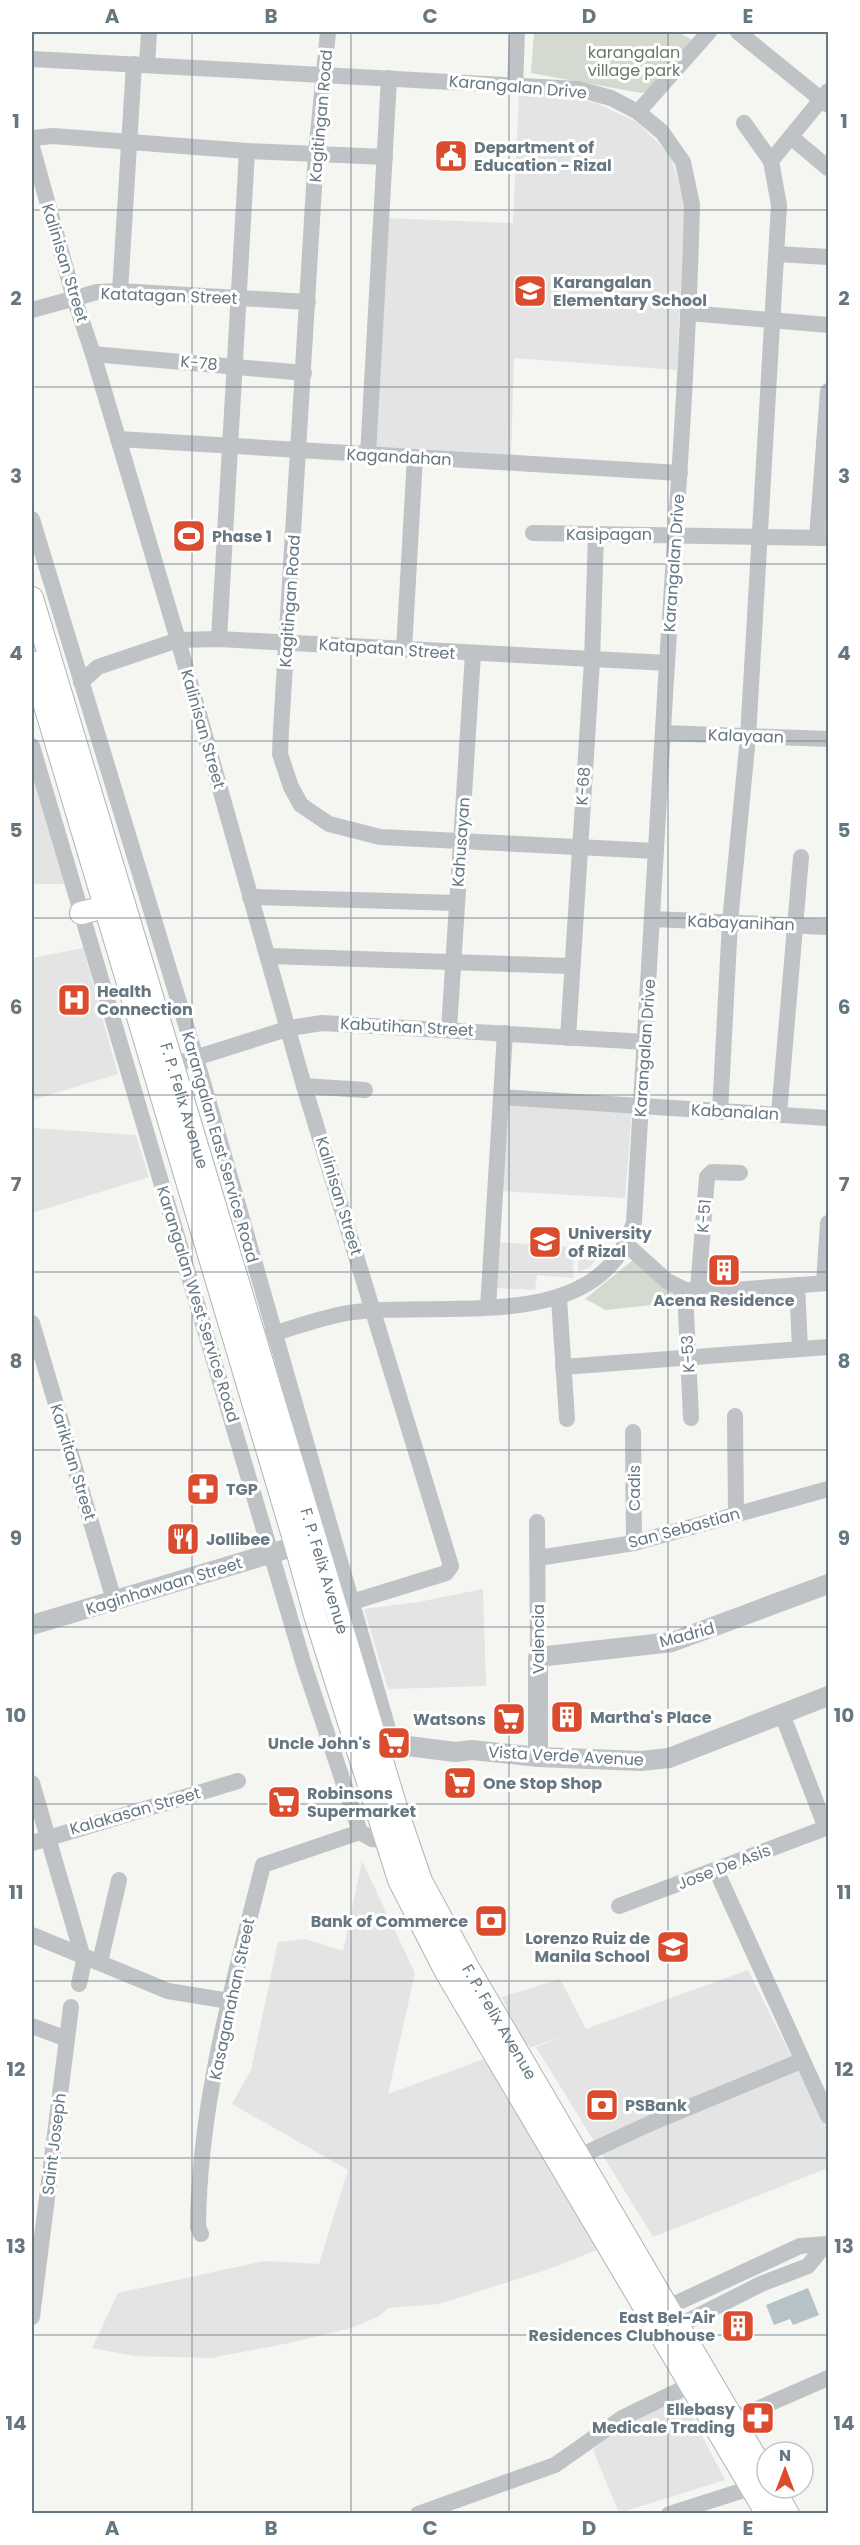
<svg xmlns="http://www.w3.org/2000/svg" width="860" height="2545" viewBox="0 0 860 2545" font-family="Poppins,sans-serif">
  <rect width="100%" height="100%" fill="#f5f5f2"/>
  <g fill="#e3e4e3">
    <path d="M 519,94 L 566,97 L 596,103 L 637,122 L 670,155 L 685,202 L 677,370 L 514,358 L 511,456 L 371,448 L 384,218 L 513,223 Z"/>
    <path d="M 35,775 L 65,884 L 32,884 L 32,776 Z"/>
    <path d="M 83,948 L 118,1074 L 32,1100 L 32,958 Z"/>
    <path d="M 507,1102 L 632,1109 L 625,1198 L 501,1191 Z"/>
    <path d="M 32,1128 L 136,1135 L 149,1177 L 32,1213 Z"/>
    <path d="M 497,1242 L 574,1247 L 573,1278 L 537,1275 L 535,1290 L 493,1288 Z"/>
    <path d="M 578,1243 L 597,1247 L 601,1254 L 589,1268 L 578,1271 Z"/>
    <path d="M 483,1589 L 486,1686 L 388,1689 L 364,1609 L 419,1602 Z"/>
    <path d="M 362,1861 L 415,1973 L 388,2094 L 484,2059 L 597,2250 L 546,2270 L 439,2304 L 388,2308 L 379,2316 L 351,2328 L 289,2343 L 211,2358 L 134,2356 L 92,2348 L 118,2293 L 264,2261 L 319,2264 L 348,2170 L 232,2104 L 251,2070 L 278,1942 L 305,1939 L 343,1951 Z"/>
    <path d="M 748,1970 L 828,2130 L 828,2168 L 653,2237 L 536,2047 L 565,2036 L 531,2047 L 522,2042 L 502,1997 L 560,1979 L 586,2029 Z"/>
    <path d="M 682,2397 L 725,2480 L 619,2513 L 593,2450 L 615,2426 Z"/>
  </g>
  <g fill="#d5dad1">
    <path d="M 534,32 L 678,32 L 698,43 L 646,92 L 641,93 L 531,73 Z"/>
    <path d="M 633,1260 L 681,1295 L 679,1302 L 606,1310 L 585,1299 Z"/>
  </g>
  <path fill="#b5c2c6" d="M 808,2288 L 819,2315 L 793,2325 L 790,2319 L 774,2325 L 766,2305 Z"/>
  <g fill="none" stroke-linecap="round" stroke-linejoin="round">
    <defs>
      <g id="secondary">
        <path id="s1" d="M 32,598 L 398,1814 L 421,1881 L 467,1966 L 767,2477"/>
        <path d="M 32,662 L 296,1546 L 315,1615 L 399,1880 L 446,1972 L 767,2514"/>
        <path d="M 81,913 L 105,907"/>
        <path d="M 773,2488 L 788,2514"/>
      </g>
    </defs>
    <use href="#secondary" stroke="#afb5b9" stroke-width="24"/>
    <g stroke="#bfc3c6" stroke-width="16">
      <path d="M 328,32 L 316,154 L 281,730 L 280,754 L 291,787 L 301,805 L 329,824 L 380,837 L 656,851"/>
      <path d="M 738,32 L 828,105"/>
      <path d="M 32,59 L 578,89 L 611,98 L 638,112 L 662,132 L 683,162 L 692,205 C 688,369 675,532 665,696 C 654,871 645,1047 634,1222 C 599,1341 434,1297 342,1314 C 313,1320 283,1331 254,1340"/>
      <path d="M 147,65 L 149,32"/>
      <path d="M 515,86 L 517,32"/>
      <path d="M 638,112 L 709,32"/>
      <path d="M 791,137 L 828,168"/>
      <path d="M 32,138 L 53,136 L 247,151 L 385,157"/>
      <path d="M 32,147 L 74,298 L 93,354 L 178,640 L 304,1086 L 451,1566 L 446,1573 L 352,1602"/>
      <path d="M 771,161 L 828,91"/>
      <path d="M 777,254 L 828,257"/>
      <path d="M 120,291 L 134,64"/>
      <path d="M 32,310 L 97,292 L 120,291 L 308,302"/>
      <path d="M 689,313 L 828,325"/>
      <path d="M 93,354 L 304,373"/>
      <path d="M 118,439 L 680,473"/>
      <path d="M 368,455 L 389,78"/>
      <path d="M 32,519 L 196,1058 L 392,1743"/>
      <path d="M 533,533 L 828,538"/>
      <path d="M 817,538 L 828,391"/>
      <path d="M 219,639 L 247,151"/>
      <path d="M 404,650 L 415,457"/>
      <path d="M 81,682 L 98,667 L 178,640 L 219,639 L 667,663"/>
      <path d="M 663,733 L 828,739"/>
      <path d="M 32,746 L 304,1665 L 360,1832 L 372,1839 L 387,1841"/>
      <path d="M 250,897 L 457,903"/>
      <path d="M 653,919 L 828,927"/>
      <path d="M 269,956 L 572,966"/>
      <path d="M 449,1030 L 473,654"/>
      <path d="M 568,1038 L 592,661 L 596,534"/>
      <path d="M 173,1065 L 290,1028 L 322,1023 L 646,1042"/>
      <path d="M 304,1086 L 365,1090"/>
      <path d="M 501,1097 L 828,1118"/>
      <path d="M 720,1112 L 730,922 L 748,737 L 779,205 L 771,161 L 744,123"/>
      <path d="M 779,1114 L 801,857"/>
      <path d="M 627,1245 L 667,1281 L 685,1290 L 733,1290 L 828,1283"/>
      <path d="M 824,1283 L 828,1223"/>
      <path d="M 797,1285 L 800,1349"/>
      <path d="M 698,1289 L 707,1177 L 712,1172 L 740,1173"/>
      <path d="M 685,1290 L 691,1418"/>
      <path d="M 559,1299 L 567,1419"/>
      <path d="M 488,1307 L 505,1033"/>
      <path d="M 32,1323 L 114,1600"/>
      <path d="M 563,1367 L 828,1347"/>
      <path d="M 735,1416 L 736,1513"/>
      <path d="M 633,1432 L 634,1543"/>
      <path d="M 537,1522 L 538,1657"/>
      <path d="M 538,1558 L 634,1543 L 828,1489"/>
      <path d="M 782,1714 L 826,1828"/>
      <path d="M 32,1783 L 84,1961 L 79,1984"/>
      <path d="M 32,1843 L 238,1781"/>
      <path d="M 716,1870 L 828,2116"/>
      <path d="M 619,1906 L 828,1827"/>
      <path d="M 32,1935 L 168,1991 L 229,2001"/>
      <path d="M 100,1962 L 119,1880"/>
      <path d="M 32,2026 L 67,2039"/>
      <path d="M 569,2161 L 651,2123 L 801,2061"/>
      <path d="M 201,2234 L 198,2227 C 199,2104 233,1983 263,1865 L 360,1832"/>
      <path d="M 666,2308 L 800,2246 L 828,2244"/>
      <path d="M 32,2317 L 71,2007"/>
      <path d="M 670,2330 L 761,2284 L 808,2266 L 825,2245"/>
      <path d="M 725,2423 L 828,2378"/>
      <path d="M 418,2514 L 555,2465 L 622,2418 L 701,2380"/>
      <path d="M 669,2514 L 760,2485"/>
    </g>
    <g stroke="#bfc3c6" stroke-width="20">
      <path d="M 32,1625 L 296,1546"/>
      <path d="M 361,1740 L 455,1752 L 472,1750 L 538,1757 L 641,1761 L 669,1758 L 828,1696"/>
      <path d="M 538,1757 L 538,1657 L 672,1642 L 828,1584"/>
    </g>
    <use href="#secondary" stroke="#fff" stroke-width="22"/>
  </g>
  <path fill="none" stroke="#667781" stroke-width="1.5" stroke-opacity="0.55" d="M 192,32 L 192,2514M 351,32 L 351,2514M 509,32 L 509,2514M 668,32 L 668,2514M 32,210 L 828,210M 32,387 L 828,387M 32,564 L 828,564M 32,741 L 828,741M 32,918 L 828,918M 32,1095 L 828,1095M 32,1272 L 828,1272M 32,1450 L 828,1450M 32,1627 L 828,1627M 32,1804 L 828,1804M 32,1981 L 828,1981M 32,2158 L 828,2158M 32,2335 L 828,2335"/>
  <defs>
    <symbol id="civic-square" viewBox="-11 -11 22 22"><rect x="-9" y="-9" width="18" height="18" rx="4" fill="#da4c2d" stroke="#fff"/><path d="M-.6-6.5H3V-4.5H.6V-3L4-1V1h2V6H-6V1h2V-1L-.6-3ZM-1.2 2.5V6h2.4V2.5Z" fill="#fff"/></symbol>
    <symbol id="school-square" viewBox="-11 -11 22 22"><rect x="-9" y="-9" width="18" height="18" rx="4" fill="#da4c2d" stroke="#fff"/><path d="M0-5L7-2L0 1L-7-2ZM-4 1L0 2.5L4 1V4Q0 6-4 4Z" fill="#fff"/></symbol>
    <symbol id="stadium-square" viewBox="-11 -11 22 22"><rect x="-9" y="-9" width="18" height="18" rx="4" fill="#da4c2d" stroke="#fff"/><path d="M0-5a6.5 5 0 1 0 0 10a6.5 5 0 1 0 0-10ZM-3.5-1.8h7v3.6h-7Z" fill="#fff"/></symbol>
    <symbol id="hospital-square" viewBox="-11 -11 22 22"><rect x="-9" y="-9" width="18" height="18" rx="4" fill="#da4c2d" stroke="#fff"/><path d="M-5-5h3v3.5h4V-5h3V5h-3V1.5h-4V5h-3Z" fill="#fff"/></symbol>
    <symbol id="university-square" viewBox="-11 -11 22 22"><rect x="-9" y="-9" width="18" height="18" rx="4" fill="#da4c2d" stroke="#fff"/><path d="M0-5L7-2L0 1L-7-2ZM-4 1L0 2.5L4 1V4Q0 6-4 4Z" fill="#fff"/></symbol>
    <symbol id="building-square" viewBox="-11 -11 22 22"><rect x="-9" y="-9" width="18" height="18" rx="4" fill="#da4c2d" stroke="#fff"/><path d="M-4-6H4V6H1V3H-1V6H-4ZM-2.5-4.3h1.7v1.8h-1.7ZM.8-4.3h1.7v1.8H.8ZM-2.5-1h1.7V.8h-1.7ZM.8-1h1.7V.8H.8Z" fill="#fff"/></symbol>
    <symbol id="pharmacy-square" viewBox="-11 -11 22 22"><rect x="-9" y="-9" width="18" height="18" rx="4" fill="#da4c2d" stroke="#fff"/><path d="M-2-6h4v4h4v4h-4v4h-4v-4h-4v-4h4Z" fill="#fff"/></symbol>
    <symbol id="restaurant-square" viewBox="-11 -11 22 22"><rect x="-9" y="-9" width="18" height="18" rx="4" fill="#da4c2d" stroke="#fff"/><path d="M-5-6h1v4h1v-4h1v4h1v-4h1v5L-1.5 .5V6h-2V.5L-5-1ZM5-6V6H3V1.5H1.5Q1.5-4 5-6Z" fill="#fff"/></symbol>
    <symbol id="supermarket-square" viewBox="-11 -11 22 22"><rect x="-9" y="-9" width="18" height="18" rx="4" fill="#da4c2d" stroke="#fff"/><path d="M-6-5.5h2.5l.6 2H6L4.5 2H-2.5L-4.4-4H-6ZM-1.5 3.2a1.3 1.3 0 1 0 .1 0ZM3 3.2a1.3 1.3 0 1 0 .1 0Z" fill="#fff"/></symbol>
    <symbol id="bank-square" viewBox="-11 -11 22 22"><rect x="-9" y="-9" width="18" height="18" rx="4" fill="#da4c2d" stroke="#fff"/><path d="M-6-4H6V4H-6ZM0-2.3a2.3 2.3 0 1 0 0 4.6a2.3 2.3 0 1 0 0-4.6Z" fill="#fff"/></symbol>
  </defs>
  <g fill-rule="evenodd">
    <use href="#civic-square" x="432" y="137" width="38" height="38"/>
    <use href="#school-square" x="511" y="272" width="38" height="38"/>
    <use href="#stadium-square" x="170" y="517" width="38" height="38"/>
    <use href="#hospital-square" x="55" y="981" width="38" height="38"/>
    <use href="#university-square" x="526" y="1223" width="38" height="38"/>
    <use href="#building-square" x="705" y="1251" width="38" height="38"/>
    <use href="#pharmacy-square" x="184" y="1470" width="38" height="38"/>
    <use href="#restaurant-square" x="164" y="1520" width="38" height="38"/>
    <use href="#building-square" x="548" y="1698" width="38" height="38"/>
    <use href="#supermarket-square" x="490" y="1700" width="38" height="38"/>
    <use href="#supermarket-square" x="375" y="1724" width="38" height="38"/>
    <use href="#supermarket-square" x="441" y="1764" width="38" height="38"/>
    <use href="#supermarket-square" x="265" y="1783" width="38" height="38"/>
    <use href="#bank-square" x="472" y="1902" width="38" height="38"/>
    <use href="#school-square" x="654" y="1928" width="38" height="38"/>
    <use href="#bank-square" x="583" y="2086" width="38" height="38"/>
    <use href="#building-square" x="719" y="2307" width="38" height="38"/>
    <use href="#pharmacy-square" x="739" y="2399" width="38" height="38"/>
  </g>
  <g text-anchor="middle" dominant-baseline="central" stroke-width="6" stroke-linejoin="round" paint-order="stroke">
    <g font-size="16" fill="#697964" stroke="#fff">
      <text x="634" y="52">karangalan<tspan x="634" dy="18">village park</tspan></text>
    </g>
    <g font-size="16" fill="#667781" stroke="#fff">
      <text transform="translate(518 87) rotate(5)">Karangalan Drive</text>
      <text transform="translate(321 116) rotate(-85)">Kagitingan Road</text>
      <text transform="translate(65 263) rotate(73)">Kalinisan Street</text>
      <text transform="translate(169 296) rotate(2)">Katatagan Street</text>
      <text transform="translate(199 363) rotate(5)">K-78</text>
      <text transform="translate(399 457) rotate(3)">Kagandahan</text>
      <text x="609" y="534">Kasipagan</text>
      <text transform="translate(674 563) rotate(-86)">Karangalan Drive</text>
      <text transform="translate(290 601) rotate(-86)">Kagitingan Road</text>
      <text transform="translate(387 649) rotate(4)">Katapatan Street</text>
      <text transform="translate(203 729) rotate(74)">Kalinisan Street</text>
      <text transform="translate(746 736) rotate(2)">Kalayaan</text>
      <text transform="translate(583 786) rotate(-86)">K-68</text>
      <text transform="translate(461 842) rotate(-86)">Kahusayan</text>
      <text transform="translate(741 923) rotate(2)">Kabayanihan</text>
      <text transform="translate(407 1027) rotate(3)">Kabutihan Street</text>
      <text transform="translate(645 1048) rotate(-86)">Karangalan Drive</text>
      <text stroke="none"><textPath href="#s1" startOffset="530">F. P. Felix Avenue</textPath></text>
      <text transform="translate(735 1112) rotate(3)">Kabanalan</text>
      <text transform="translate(220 1147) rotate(74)">Karangalan East Service Road</text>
      <text transform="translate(339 1196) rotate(73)">Kalinisan Street</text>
      <text transform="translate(704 1216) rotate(-85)">K-51</text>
      <text transform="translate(198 1304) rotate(73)">Karangalan West Service Road</text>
      <text transform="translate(688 1354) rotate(-93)">K-53</text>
      <text transform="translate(73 1462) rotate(73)">Karikitan Street</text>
      <text transform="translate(634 1488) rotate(-90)">Cadis</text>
      <text transform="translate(684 1528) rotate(-15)">San Sebastian</text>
      <text stroke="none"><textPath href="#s1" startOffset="1016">F. P. Felix Avenue</textPath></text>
      <text transform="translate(164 1586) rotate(-17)">Kaginhawaan Street</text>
      <text transform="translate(687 1635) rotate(-15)">Madrid</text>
      <text transform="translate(538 1639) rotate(-90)">Valencia</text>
      <text transform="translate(566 1756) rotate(3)">Vista Verde Avenue</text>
      <text transform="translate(135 1811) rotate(-16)">Kalakasan Street</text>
      <text transform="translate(724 1867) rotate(-21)">Jose De Asis</text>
      <text transform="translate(232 1999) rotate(-78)">Kasaganahan Street</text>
      <text stroke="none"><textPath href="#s1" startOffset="1502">F. P. Felix Avenue</textPath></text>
      <text transform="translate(54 2144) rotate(-83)">Saint Joseph</text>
    </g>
    <g font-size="16" font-weight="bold" fill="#667781" stroke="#fff" text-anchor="start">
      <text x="474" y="147">Department of<tspan x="474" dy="18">Education - Rizal</tspan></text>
      <text x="553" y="282">Karangalan<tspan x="553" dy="18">Elementary School</tspan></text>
      <text x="212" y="536">Phase 1</text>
      <text x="97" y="991">Health<tspan x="97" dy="18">Connection</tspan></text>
      <text x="568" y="1233">University<tspan x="568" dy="18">of Rizal</tspan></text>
      <text x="724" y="1300" text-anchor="middle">Acena Residence</text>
      <text x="226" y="1489">TGP</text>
      <text x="206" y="1539">Jollibee</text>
      <text x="590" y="1717">Martha's Place</text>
      <text x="486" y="1719" text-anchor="end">Watsons</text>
      <text x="371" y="1743" text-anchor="end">Uncle John's</text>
      <text x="483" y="1783">One Stop Shop</text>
      <text x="307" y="1793">Robinsons<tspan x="307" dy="18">Supermarket</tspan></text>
      <text x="468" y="1921" text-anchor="end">Bank of Commerce</text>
      <text x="650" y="1938" text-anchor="end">Lorenzo Ruiz de<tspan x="650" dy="18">Manila School</tspan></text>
      <text x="625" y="2105">PSBank</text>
      <text x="715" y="2317" text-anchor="end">East Bel-Air<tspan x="715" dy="18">Residences Clubhouse</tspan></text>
      <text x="735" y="2409" text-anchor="end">Ellebasy<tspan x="735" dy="18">Medicale Trading</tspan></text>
    </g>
  </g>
  <rect width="860" height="2545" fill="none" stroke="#ffffff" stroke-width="66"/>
  <g transform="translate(785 2470)"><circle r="28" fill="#ffffff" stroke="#c2c9cd" stroke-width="1.5"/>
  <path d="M0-4.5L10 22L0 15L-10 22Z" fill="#da4c2d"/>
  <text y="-9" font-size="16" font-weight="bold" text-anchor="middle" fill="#667781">N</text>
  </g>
  <rect x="33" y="33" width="794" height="2479" fill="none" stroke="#667781" stroke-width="2"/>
  <g font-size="20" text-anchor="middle" font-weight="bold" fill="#667781">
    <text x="112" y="23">A</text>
    <text x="271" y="23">B</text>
    <text x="430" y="23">C</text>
    <text x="589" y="23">D</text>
    <text x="748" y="23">E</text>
    <text x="16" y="128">1</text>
    <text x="844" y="128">1</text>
    <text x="16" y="305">2</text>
    <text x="844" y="305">2</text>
    <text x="16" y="483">3</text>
    <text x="844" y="483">3</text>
    <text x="16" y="660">4</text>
    <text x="844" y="660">4</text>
    <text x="16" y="837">5</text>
    <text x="844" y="837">5</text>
    <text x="16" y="1014">6</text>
    <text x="844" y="1014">6</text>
    <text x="16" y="1191">7</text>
    <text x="844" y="1191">7</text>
    <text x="16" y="1368">8</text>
    <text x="844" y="1368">8</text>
    <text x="16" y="1545">9</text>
    <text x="844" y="1545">9</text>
    <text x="16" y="1722">10</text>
    <text x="844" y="1722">10</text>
    <text x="16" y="1899">11</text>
    <text x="844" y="1899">11</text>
    <text x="16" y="2076">12</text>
    <text x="844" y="2076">12</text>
    <text x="16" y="2253">13</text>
    <text x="844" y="2253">13</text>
    <text x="16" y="2430">14</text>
    <text x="844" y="2430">14</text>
    <text x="112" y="2535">A</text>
    <text x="271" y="2535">B</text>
    <text x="430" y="2535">C</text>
    <text x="589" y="2535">D</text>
    <text x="748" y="2535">E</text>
  </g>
</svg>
